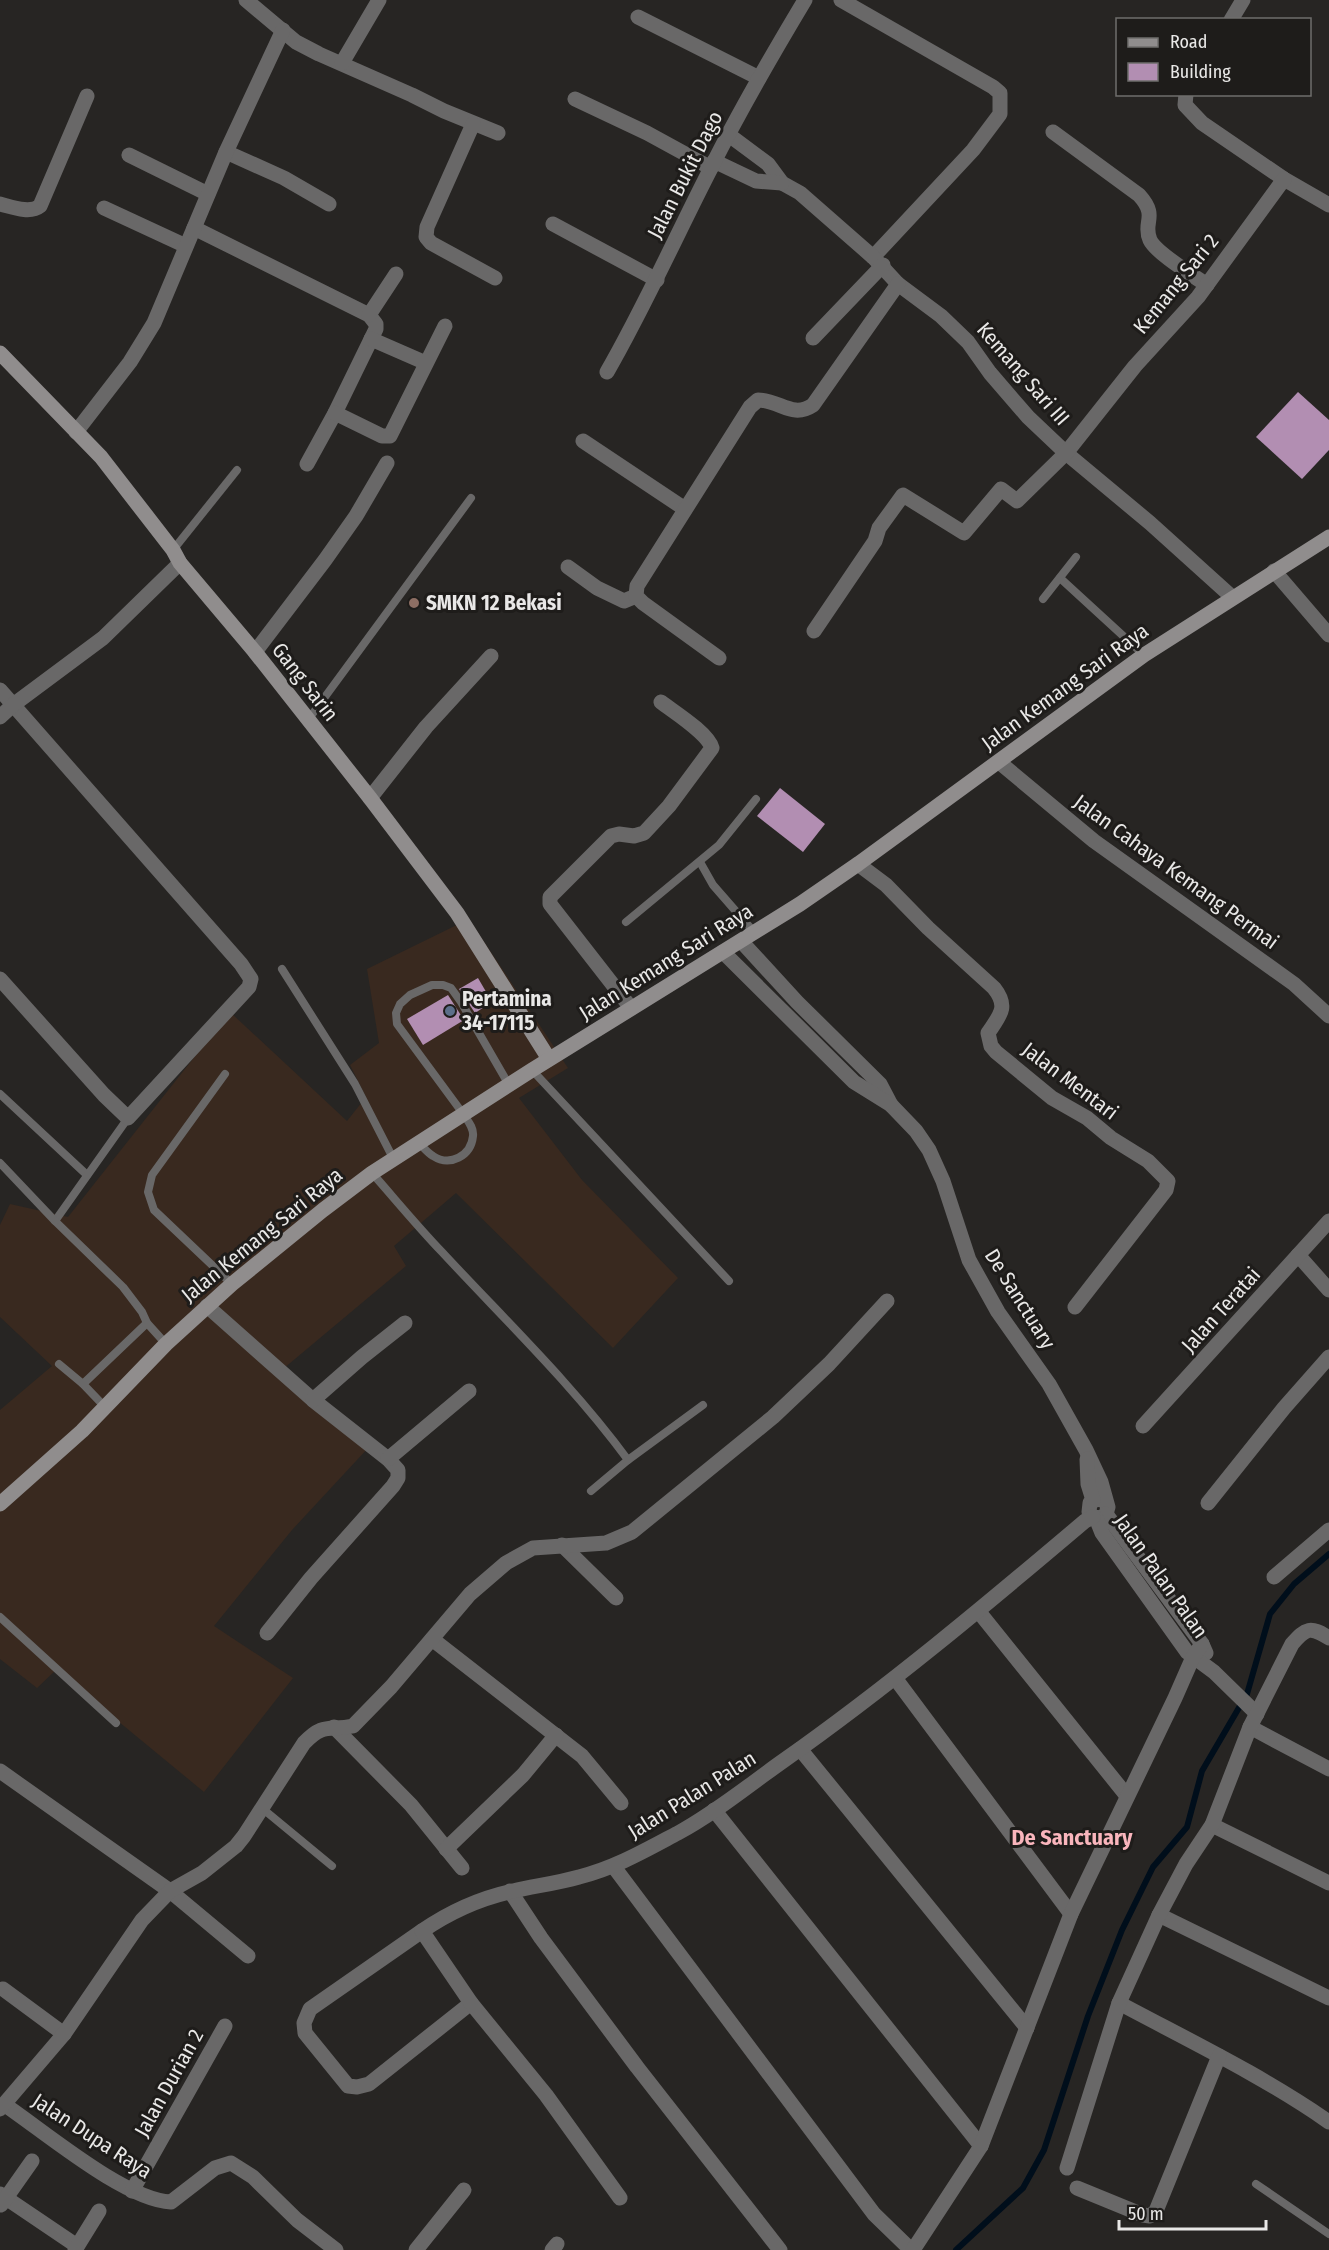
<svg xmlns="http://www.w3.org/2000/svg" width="1329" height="2250" viewBox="0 0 1329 2250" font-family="'Fira Sans Condensed',sans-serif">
  <rect width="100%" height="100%" fill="#272523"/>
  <path fill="#39291f" d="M 469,919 L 568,1068 L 519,1098 L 582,1180 L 678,1278 L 613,1348 L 456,1193 L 394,1246 L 406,1266 L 283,1369 L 369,1447 L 292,1530 L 214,1626 L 293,1678 L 204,1792 L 56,1670 L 37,1688 L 0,1659 L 0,1410 L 52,1366 L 0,1317 L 0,1225 L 10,1204 L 68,1217 L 230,1012 L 347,1121 L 366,1097 L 350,1065 L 379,1043 L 367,969 Z"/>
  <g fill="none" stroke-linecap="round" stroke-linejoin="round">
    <path stroke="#000e1b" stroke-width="6" d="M 956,2250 L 1023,2188 L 1044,2150 L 1088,2016 L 1122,1930 L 1153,1867 L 1187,1827 L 1202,1771 L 1247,1694 L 1270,1614 L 1294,1584 L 1329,1554"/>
  </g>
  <g fill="#b28eb2">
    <path d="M 1298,392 L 1329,420 L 1329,450 L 1302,479 L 1256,437 Z"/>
    <path d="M 780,788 L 825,824 L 803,852 L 757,816 Z"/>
    <path d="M 478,978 L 492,1002 L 475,1013 L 459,989 Z"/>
    <path d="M 448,995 L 464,1020 L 423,1045 L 407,1019 Z"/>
  </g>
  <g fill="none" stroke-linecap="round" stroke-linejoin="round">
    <g stroke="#696868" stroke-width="8">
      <path d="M 173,550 L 237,470"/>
      <path d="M 1060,578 L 1144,655"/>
      <path d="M 1043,599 L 1076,557"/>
      <path d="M 308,720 L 471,498"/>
      <path d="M 700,862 L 713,885 L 754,932"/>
      <path d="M 626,922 L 719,845 L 756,799"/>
      <path d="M 282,969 L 355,1084 L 394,1160"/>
      <path d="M 532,1070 L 729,1281"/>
      <path d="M 225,1074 L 152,1175 L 148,1192 L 154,1210 L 232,1284"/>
      <path d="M 0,1094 L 87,1175"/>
      <path d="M 128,1118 L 55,1221 L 123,1287 L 142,1312 L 147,1323 L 166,1344"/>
      <path d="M 419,1143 C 423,1147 428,1153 433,1156 C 450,1167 471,1156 473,1136 C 474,1128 468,1121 464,1115 L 397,1024 L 396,1013 L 400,1004 L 410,995 L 432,985 L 443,985 L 451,988 L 461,1002 L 509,1085"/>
      <path d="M 0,1163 L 55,1221"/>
      <path d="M 372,1173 C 395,1199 418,1227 442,1252 C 505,1320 573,1385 628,1460"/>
      <path d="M 59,1364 L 83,1384"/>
      <path d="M 105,1407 L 83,1384 L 147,1323"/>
      <path d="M 591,1491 L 628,1460 L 703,1405"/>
      <path d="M 0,1617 L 116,1723"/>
      <path d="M 263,1809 L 332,1866"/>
      <path d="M 1256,2184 L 1329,2234"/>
    </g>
    <g stroke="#696868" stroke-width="15">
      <path d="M 246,0 L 296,42 L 319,54 L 412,95 L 444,111 L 498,133"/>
      <path d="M 841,0 L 993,87 L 1000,93 L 1000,114 L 973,150 L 873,257"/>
      <path d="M 638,17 L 759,78"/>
      <path d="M 1231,20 L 1243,0"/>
      <path d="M 342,63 L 379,0"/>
      <path d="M 1186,94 L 1185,105 L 1202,123 L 1284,179 L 1329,205"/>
      <path d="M 575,99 L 647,133 L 711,168"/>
      <path d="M 473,124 L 427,227 L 426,237 L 431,243 L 495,278"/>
      <path d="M 1053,132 L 1139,195 C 1159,217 1142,222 1150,240 C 1156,253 1194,276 1207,285"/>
      <path d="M 729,135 L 768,164 L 782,183 L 800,193 L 873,257 L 898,284 L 941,316 L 968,342 L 990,373 L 1028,417 L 1066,453 L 1150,523 L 1232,597"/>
      <path d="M 226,152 L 284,178 L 329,204"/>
      <path d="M 129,155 L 208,194"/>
      <path d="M 714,161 L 756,181 L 782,183"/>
      <path d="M 0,204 C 12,207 30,214 40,206 L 87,96"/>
      <path d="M 104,208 L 186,246"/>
      <path d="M 553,224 L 657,280"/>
      <path d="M 194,228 L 369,315 L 376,324 L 376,329 L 335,413 L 307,464"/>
      <path d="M 369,315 L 396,274"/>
      <path d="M 813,338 L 883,265"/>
      <path d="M 371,339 L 426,363"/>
      <path d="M 607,372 C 645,306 676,236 711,168 C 740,110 772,55 805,0"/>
      <path d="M 335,413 L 382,436 L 390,436 L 445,326"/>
      <path d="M 76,432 L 130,362 L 154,323 L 226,152 L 283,30"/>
      <path d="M 583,441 L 685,509"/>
      <path d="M 568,567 L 597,588 L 624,601 L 636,596"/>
      <path d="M 1274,571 L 1329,635"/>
      <path d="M 814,631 L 875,541 L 879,528 L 903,495 L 964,533 L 1001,489 L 1017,501 L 1066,453 L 1135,366 L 1198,297 L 1284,179"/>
      <path d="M 255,652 L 325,560 L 356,516 L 387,463"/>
      <path d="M 719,658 L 643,603 L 636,596 L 637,586 L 750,407 L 758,400 C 780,400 792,419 813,405 L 898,284"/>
      <path d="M 0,690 L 241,964 L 251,979 L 249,987 L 128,1118 L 104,1095 L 0,979"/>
      <path d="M 0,717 L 13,705 L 103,638 L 180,563"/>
      <path d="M 999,762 L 1094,841 L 1294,984 L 1329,1016"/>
      <path d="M 370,798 L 426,727 L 491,656"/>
      <path d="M 858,864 L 886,885 L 928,928 L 994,988 C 1009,1007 1000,1015 988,1033 L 991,1046 L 996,1052 L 1052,1098 L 1087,1118 L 1111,1138 L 1148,1161 L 1168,1181 L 1166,1190 L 1075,1307"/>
      <path d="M 741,941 L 797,1002 L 880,1084 L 891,1105"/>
      <path d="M 723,952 L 854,1082 L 891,1105 L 916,1131 L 929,1150 L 943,1181 L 969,1260 L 998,1312 L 1049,1384 L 1086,1450 L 1101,1482 L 1108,1507 L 1106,1514 L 1101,1518 L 1093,1517 L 1089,1512 L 1090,1503 L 1097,1499 L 1105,1501"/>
      <path d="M 631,1008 L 550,904 L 550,897 L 611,836 L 619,834 L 634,836 L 644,833 L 669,806 L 712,748 C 708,733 674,712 661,702"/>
      <path d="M 1298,1255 L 1329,1290"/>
      <path d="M 207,1306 L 313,1400 L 388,1459 L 398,1470 L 398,1478 L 393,1486 L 311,1578 L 267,1633"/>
      <path d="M 313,1400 L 362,1357 L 405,1323"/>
      <path d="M 1143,1426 L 1329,1221"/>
      <path d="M 388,1459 L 469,1391"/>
      <path d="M 1087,1459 L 1088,1484 L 1093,1500"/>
      <path d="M 1208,1503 L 1284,1408 L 1329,1357"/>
      <path d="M 1106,1514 L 1202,1644 L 1206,1653"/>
      <path d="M 1096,1518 L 1102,1533 L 1187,1652 L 1214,1672 L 1257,1714"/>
      <path d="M 562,1545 L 616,1598"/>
      <path d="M 1274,1577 L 1329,1530"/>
      <path d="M 979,1612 L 1127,1796"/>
      <path d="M 432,1639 L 582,1756 L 621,1803"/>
      <path d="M 895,1678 L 1071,1914"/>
      <path d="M 334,1727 L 411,1805 L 462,1868"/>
      <path d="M 1250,1727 L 1329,1769"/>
      <path d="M 800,1749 L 1027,2028"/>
      <path d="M 0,1771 L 170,1891 L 248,1956"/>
      <path d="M 714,1810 L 981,2146"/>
      <path d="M 1212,1825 L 1329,1883"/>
      <path d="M 446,1849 L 523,1775 L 556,1735"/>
      <path d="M 614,1867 L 874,2214 L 911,2250"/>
      <path d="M 510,1891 L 541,1938 L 637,2067 L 780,2250"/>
      <path d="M 1159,1915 L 1329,1998"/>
      <path d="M 422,1931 L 310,2009 L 304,2023 L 305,2033 L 348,2086 L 357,2087 L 369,2084 L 471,2003"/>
      <path d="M 3,1989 L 64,2034"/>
      <path d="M 1119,2003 C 1190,2041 1263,2076 1329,2122"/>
      <path d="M 5,2105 C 45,2132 125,2200 171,2202 L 215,2168 L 231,2163 L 253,2177 L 297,2220 L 336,2250"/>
      <path d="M 0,2109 L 64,2034 L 142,1920 L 170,1891 L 202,1873 L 236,1846 L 244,1836 L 304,1743 C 324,1722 329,1731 353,1726 L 391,1687 L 470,1594 L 506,1563 L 533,1548 L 606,1543 L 632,1532 L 773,1417 L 829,1364 L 887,1301"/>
      <path d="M 1067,2168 L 1119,2003 L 1159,1915 L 1186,1864 L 1212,1825 L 1250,1727 L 1292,1644 C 1306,1628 1310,1626 1329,1638"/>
      <path d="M 1077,2188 L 1143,2215 L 1150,2216 L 1156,2211 L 1219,2056"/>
      <path d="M 132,2191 L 225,2026"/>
      <path d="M 0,2194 L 77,2246"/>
      <path d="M 620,2198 L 546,2095 L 471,2003 L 422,1931 C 448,1913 481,1898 513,1891 C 535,1886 558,1883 579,1877 C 615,1868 646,1850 678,1833 C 715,1813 749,1785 783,1761 C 888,1687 987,1604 1085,1521 L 1093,1517"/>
      <path d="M 1,2205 L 32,2161"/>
      <path d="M 75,2250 L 99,2211"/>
      <path d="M 416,2250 L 464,2190"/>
      <path d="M 552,2250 L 557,2244"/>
      <path d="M 913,2250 L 981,2146 L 1071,1914 L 1175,1698 L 1193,1657 L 1202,1644"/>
    </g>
    <g stroke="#908d8d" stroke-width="15">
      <path d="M 0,353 L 101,457 L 173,550 L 180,563 L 255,652 L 370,798 L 457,913 L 549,1059"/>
      <path d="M 0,1504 L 82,1431 L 166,1344 L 232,1284 L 323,1210 L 372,1173 L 532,1070 L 800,904 L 858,864 L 1144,655 L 1329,537"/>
    </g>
  </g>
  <circle fill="#8d6e63" stroke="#1e1c1a" stroke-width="2" cx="414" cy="603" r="6"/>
  <circle fill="#5c6f8a" stroke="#1e1c1a" stroke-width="2" cx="450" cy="1011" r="6"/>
  <g text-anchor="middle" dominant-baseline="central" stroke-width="6" stroke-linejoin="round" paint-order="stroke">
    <g font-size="21" fill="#e9e8e7" stroke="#1e1c1a">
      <text transform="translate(685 175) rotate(-63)">Jalan Bukit Dago</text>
      <text transform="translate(1176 284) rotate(-51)">Kemang Sari 2</text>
      <text transform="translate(1023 374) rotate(49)">Kemang Sari III</text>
      <text transform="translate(305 682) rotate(52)">Gang Sarin</text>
      <text transform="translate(1065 687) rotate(-36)">Jalan Kemang Sari Raya</text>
      <text transform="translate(1176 872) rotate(36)">Jalan Cahaya Kemang Permai</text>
      <text transform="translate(666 962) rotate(-32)">Jalan Kemang Sari Raya</text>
      <text transform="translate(1070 1081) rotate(37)">Jalan Mentari</text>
      <text transform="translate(262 1235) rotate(-39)">Jalan Kemang Sari Raya</text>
      <text transform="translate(1020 1299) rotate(58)">De Sanctuary</text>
      <text transform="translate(1221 1310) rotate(-48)">Jalan Teratai</text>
      <text transform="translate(1161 1576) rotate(55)">Jalan Palan Palan</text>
      <text transform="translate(692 1795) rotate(-32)">Jalan Palan Palan</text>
      <text transform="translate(169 2083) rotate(-61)">Jalan Durian 2</text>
      <text transform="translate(92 2136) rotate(33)">Jalan Dupa Raya</text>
    </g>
    <g font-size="21" font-weight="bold" fill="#e9e8e7" stroke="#1e1c1a" text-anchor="start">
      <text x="426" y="603">SMKN 12 Bekasi</text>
      <text x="462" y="999">Pertamina<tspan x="462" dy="24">34-17115</tspan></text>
    </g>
    <g font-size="22" font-weight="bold" fill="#f9b5bc" stroke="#1e1c1a">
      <text x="1072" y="1837">De Sanctuary</text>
    </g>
  </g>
  <rect x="1116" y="18" width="195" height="78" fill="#1e1c1a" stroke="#6f6e6c" stroke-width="1.5"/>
  <rect x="1128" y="38" width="30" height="9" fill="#908d8d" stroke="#6f6e6c" stroke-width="1.5"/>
  <text x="1170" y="48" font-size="18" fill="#e9e8e7">Road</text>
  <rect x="1128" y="63" width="30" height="18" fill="#b28eb2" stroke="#6f6e6c" stroke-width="1.5"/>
  <text x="1170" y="78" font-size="18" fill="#e9e8e7">Building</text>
  <path d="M1119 2220v9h147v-9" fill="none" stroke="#e9e8e7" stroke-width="3"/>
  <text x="1128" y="2220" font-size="18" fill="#e9e8e7" stroke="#1e1c1a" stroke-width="4.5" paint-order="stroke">50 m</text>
</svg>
